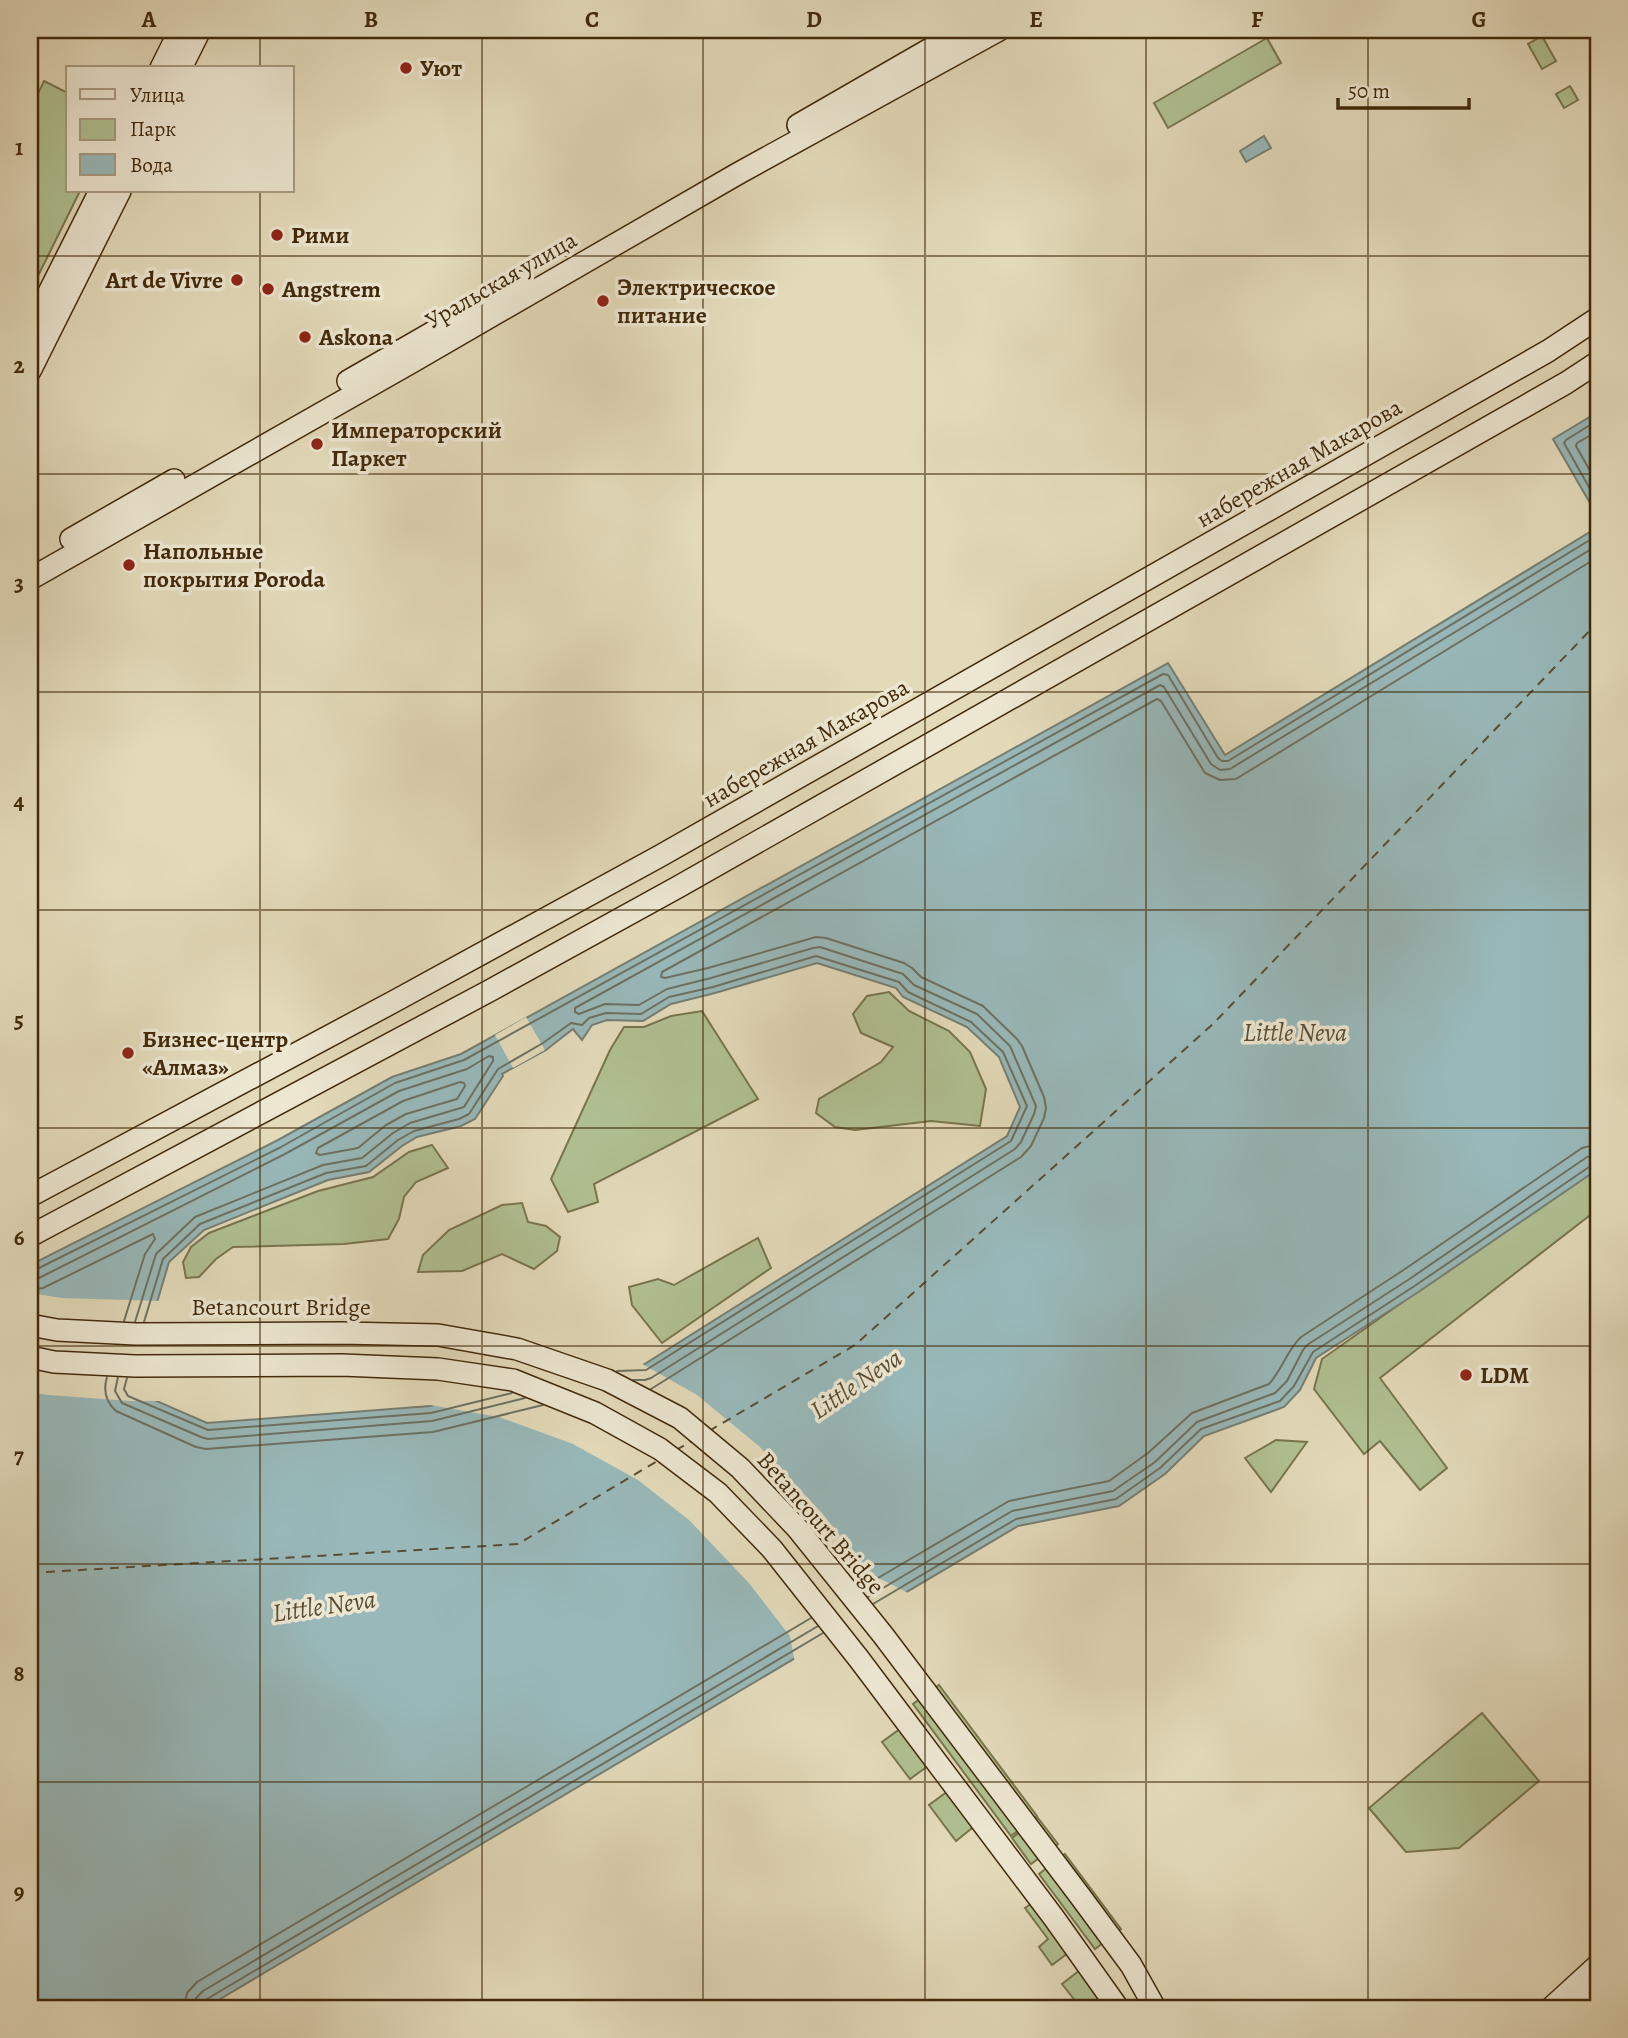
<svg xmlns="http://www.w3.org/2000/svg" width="1628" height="2038" viewBox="0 0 1628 2038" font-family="Alegreya,serif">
  <rect width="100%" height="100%" fill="#e3daba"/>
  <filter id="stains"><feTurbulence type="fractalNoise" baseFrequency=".00286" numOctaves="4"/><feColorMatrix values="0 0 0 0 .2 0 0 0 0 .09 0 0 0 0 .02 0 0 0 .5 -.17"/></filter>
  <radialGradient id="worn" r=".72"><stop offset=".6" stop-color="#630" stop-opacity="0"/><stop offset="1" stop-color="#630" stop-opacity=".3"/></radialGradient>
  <g fill="#b0c092" stroke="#79754e" stroke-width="2">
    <path d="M 1542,36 L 1556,61 L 1542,69 L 1528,44 Z"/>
    <path d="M 1267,38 L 1281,63 L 1168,128 L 1154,103 Z"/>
    <path d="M 44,81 L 68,93 L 68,191 L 80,191 L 38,276 L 30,278 L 30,110 Z"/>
    <path d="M 1570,86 L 1578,100 L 1564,108 L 1556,94 Z"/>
    <path d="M 889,992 L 909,1011 L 949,1031 L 970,1052 L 986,1089 L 980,1126 L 931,1121 L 855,1130 L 835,1127 L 816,1113 L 819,1099 L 881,1062 L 893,1047 L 861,1033 L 853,1014 L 867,996 Z"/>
    <path d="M 702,1011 L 758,1099 L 594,1184 L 598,1202 L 568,1212 L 551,1179 L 610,1050 L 624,1027 L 644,1027 L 671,1016 Z"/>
    <path d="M 432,1145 L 448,1168 L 416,1182 L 404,1197 L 399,1219 L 388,1239 L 344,1244 L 233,1247 L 216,1259 L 199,1277 L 186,1278 L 183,1262 L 191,1247 L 209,1233 L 318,1191 L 373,1177 L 409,1152 Z"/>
    <path d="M 1598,1164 L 1598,1209 L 1380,1378 L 1447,1468 L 1420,1490 L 1380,1441 L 1364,1454 L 1314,1389 L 1322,1359 Z"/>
    <path d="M 522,1203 L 528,1222 L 546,1226 L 560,1237 L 557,1251 L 534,1269 L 502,1254 L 462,1271 L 418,1272 L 423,1255 L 449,1230 L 502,1205 Z"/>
    <path d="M 758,1238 L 771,1268 L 662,1343 L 632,1305 L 629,1287 L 658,1279 L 674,1285 Z"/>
    <path d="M 1276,1440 L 1307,1442 L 1271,1492 L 1245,1458 Z"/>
    <path d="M 939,1685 L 1037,1816 L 1011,1836 L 913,1704 Z"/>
    <path d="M 1482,1713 L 1539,1781 L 1459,1848 L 1406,1852 L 1369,1808 Z"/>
    <path d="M 904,1726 L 932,1763 L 910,1779 L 882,1742 Z"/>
    <path d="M 951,1789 L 977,1824 L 956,1841 L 929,1805 Z"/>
    <path d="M 1038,1818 L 1058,1844 L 1031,1864 L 1012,1838 Z"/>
    <path d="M 1065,1854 L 1121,1929 L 1095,1949 L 1039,1874 Z"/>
    <path d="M 1035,1901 L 1072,1950 L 1052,1965 L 1039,1947 L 1048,1939 L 1025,1908 Z"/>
    <path d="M 1084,1967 L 1104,1994 L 1084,2008 L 1081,2008 L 1062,1984 Z"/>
  </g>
  <g fill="#98b8b9" stroke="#767f73" stroke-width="2" fill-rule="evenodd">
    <path d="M 1264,136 L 1271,148 L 1246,162 L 1240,151 Z"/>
    <path d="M 1598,412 L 1598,517 L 1553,439 Z"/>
    <path d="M 1598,527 L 1598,1169 L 1417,1293 L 1316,1358 L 1300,1390 L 1284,1407 L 1204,1436 L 1165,1474 L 1119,1506 L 1018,1526 L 205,2008 L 30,2008 L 30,1265 L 278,1140 L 392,1077 L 461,1054 L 1168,663 L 1225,755 ZM 817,963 L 896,988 L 903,997 L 967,1027 L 999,1057 L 1020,1107 L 1007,1136 L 643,1365 L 530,1381 L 430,1406 L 207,1423 L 131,1390 L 169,1262 L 204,1230 L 328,1180 L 369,1172 L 402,1146 L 417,1137 L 461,1126 L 475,1119 L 503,1076 L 502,1074 L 546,1050 L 573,1029 L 582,1040 L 592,1025 L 607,1020 L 643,1021 L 671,1004 L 715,993 Z"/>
  </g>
  <g fill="#e3daba">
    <path d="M 526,1017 L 545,1050 L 513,1068 L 495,1035 Z"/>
    <path d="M 30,1293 L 62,1298 L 161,1301 L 135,1388 L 164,1401 L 130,1401 L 48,1395 L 30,1392 Z"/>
    <path d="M 622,1360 L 637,1361 L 697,1395 L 760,1447 L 822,1513 L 869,1573 L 910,1594 L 795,1663 L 790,1636 L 748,1582 L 689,1520 L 638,1480 L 573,1444 L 499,1417 L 430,1405 L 411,1404 L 429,1402 L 529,1377 Z"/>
  </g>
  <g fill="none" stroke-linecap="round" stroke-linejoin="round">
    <g stroke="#6d7162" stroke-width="2">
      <path d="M 1598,420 L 1566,440 L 1564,443 L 1598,503"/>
      <path d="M 1598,431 L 1577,443 L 1576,446 L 1598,485"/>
      <path d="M 460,1082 L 464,1083 L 465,1086 L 457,1099 L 406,1114 L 386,1125 L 358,1148 L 320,1155 L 316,1153 L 318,1148 L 403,1101 Z"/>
      <path d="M 30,1270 L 35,1270 L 281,1147 L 395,1083 L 464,1060 L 1163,674 L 1168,675 L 1218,758 L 1222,761 L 1228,761 L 1598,535"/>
      <path d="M 30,1279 L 39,1278 L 285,1154 L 399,1091 L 467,1069 L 489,1056 L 493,1057 L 493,1061 L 464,1107 L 410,1123 L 393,1133 L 362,1158 L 323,1165 L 195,1217 L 156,1254 L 135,1322"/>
      <path d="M 30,1290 L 43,1288 L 153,1234 L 155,1239 L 145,1254 L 124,1321"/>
      <path d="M 144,1322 L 163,1259 L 200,1224 L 326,1173 L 366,1166 L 398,1140 L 414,1131 L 459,1119 L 469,1114 L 498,1069 L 543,1043 L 571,1023 L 582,1025 L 589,1018 L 606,1013 L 641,1014 L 669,997 L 713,987 L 816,956 L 899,982 L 908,992 L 971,1022 L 1003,1052 L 1027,1106 L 1011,1141 L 646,1370 L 617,1371"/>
      <path d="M 107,1377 C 103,1390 105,1401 116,1411 L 196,1447 L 206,1449 L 433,1432 L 543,1405"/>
      <path d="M 118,1377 L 115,1391 L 122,1403 L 201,1437 L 208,1439 L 432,1421 L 525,1398"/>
      <path d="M 127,1378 L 124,1389 L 128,1396 L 208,1430 L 431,1413 L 512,1393"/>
      <path d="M 633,1380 L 645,1380 L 651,1378 L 1015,1149 L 1021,1142 L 1034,1114 L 1036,1106 L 1010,1046 L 977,1014 L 914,985 L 903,974 L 820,947 L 813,948 L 711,978 L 667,989 L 639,1005 L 605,1004 L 579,1014 L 575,1012 L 575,1008 L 1160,685 L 1164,687 L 1211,764 L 1220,770 L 1230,769 L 1598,545"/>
      <path d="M 651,1389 L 1021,1157 L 1031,1146 L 1044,1118 L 1046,1108 L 1044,1097 L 1022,1046 L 1017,1039 L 983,1006 L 921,977 L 912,968 L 904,963 L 826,938 L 816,937 L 708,968 L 665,978 L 661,977 L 662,972 L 1157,699 L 1161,701 L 1205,773 L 1220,780 L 1236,779 L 1598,557"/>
      <path d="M 861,1588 L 1009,1501 L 1109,1481 L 1148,1453 L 1192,1413 L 1269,1384 C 1282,1370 1287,1350 1301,1337 L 1402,1271 L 1582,1148 L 1598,1144"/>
      <path d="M 868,1597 L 1012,1511 L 1113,1491 L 1155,1462 L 1197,1422 L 1275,1393 L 1287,1381 L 1303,1350 L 1307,1345 L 1408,1280 L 1587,1157 L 1598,1155"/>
      <path d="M 873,1604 L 1016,1519 L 1116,1499 L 1160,1468 L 1201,1429 L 1280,1401 L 1294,1386 L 1313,1352 L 1413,1287 L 1592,1165 L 1598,1163"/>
      <path d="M 184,2008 L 187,1993 L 197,1982 L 811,1618"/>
      <path d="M 194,2008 L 196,1998 L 203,1991 L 818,1626"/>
      <path d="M 203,2008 L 203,2003 L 207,1999 L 823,1633"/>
    </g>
    <g stroke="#584e36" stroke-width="2" stroke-dasharray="9 7" stroke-linecap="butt">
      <path d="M 709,1431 L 855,1345 L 1213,1024 L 1598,622"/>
      <path d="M 676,1450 L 692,1441"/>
      <path d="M 30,1573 L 518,1544 L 659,1460"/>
    </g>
    <defs>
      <g id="secondary">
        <path d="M 161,68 L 180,30"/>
        <path d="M 181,68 L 200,30"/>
        <path d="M 798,125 L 963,30"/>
        <path d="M 30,330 L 100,191"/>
        <path d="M 30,371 L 120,191"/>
        <path d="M 348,381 L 520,282"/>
        <path d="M 71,539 L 174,480"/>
        <path d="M 30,579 L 410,363 L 739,173 L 999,30"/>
        <path d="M 30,1196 L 393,1002 L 660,856 L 1548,351 L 1598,318"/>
        <path d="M 30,1236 L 491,990 L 678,887 L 1566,383 L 1598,362"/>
        <path d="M 30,1325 L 57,1330 L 136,1334 L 341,1333 L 438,1335 L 517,1349 L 607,1380 L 680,1418 L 740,1468 L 797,1528 L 883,1635 L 1080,1896 L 1131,1965 L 1155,2008"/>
        <path d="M 30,1357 L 54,1362 L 135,1366 L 342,1365 L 438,1369 L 513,1380 L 595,1413 L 660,1449 L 718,1493 L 772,1549 L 859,1659 L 1054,1918 L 1118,2008"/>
        <path d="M 1551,2008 L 1598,1965"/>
        <path d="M 1575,2008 L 1598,1987"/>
      </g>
    </defs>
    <use href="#secondary" stroke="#422a0a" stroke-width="24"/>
    <use href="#secondary" stroke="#ede7d2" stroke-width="21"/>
  </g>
  <path fill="none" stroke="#422a0a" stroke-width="2" stroke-opacity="0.55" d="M 260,30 L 260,68M 482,30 L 482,2008M 703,30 L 703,2008M 925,30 L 925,2008M 1146,30 L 1146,2008M 1368,30 L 1368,2008M 260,191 L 260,2008M 30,256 L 1598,256M 30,474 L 1598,474M 30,692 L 1598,692M 30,910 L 1598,910M 30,1128 L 1598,1128M 30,1346 L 1598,1346M 30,1564 L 1598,1564M 30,1782 L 1598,1782"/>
  <g fill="#8f2418" stroke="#ede7d2" stroke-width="2.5">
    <circle cx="406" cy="68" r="7"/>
    <circle cx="277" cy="235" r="7"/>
    <circle cx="237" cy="280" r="7"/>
    <circle cx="268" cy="289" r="7"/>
    <circle cx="603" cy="301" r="7"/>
    <circle cx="305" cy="337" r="7"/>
    <circle cx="317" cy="444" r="7"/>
    <circle cx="129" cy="565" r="7"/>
    <circle cx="128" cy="1053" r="7"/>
    <circle cx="1466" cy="1375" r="7"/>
  </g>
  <g text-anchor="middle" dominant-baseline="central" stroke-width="7" stroke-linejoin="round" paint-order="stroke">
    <g font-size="24" font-weight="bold" fill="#422a0a" stroke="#ede7d2" text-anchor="start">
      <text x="420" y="68">Уют</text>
      <text x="291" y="235">Рими</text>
      <text x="223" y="280" text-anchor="end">Art de Vivre</text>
      <text x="617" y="287">Электрическое<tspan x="617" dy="28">питание</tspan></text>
      <text x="282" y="289">Angstrem</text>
      <text x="319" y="337">Askona</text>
      <text x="331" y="430">Императорский<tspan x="331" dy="28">Паркет</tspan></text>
      <text x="143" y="551">Напольные<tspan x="143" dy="28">покрытия Poroda</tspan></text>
      <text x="142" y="1039">Бизнес-центр<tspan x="142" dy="28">«Алмаз»</tspan></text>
      <text x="1480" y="1375">LDM</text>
    </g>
    <g font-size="24" fill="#422a0a" stroke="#ede7d2">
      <text transform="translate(501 280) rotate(-30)">Уральская улица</text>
      <text transform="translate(1299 463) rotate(-30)">набережная Макарова</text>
      <text transform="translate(806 743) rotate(-30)">набережная Макарова</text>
      <text x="281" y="1307">Betancourt Bridge</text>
      <text transform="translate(821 1523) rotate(49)">Betancourt Bridge</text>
    </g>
    <g font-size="26" font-style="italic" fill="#584e36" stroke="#ede7d2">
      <text x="1295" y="1032">Little Neva</text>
      <text transform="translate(856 1384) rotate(-34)">Little Neva</text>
      <text transform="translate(324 1606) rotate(-8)">Little Neva</text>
    </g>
  </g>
  <rect width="1628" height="2038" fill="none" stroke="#e3daba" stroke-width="77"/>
  <rect x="66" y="66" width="228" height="126" fill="#ede7d2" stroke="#a99b82" stroke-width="2"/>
  <rect x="80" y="89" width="35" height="10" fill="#ede7d2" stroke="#a99b82" stroke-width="2"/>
  <text x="130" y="102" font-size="21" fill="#422a0a">Улица</text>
  <rect x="80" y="119" width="35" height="21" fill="#b0c092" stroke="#a99b82" stroke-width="2"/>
  <text x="130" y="136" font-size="21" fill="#422a0a">Парк</text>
  <rect x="80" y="154" width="35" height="21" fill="#98b8b9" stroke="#a99b82" stroke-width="2"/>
  <text x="130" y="172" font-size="21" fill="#422a0a">Вода</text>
  <path d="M1338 98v10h131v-10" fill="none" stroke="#422a0a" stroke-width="3.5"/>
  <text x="1348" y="98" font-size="21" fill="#422a0a" stroke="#ede7d2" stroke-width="5" paint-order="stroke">50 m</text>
  <rect x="38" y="38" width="1552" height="1962" fill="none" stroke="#422a0a" stroke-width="2.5"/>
  <g font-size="23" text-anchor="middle" font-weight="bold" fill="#422a0a">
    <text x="149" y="27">A</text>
    <text x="371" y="27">B</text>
    <text x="592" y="27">C</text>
    <text x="814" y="27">D</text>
    <text x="1036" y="27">E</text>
    <text x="1257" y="27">F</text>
    <text x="1479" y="27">G</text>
    <text x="19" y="155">1</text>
    <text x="19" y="373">2</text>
    <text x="19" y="591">3</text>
    <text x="19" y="809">4</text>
    <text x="19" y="1027">5</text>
    <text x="19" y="1245">6</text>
    <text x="19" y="1463">7</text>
    <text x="19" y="1681">8</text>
    <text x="19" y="1899">9</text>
  </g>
  <rect width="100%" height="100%" filter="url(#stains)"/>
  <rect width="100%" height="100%" fill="url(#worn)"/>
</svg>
